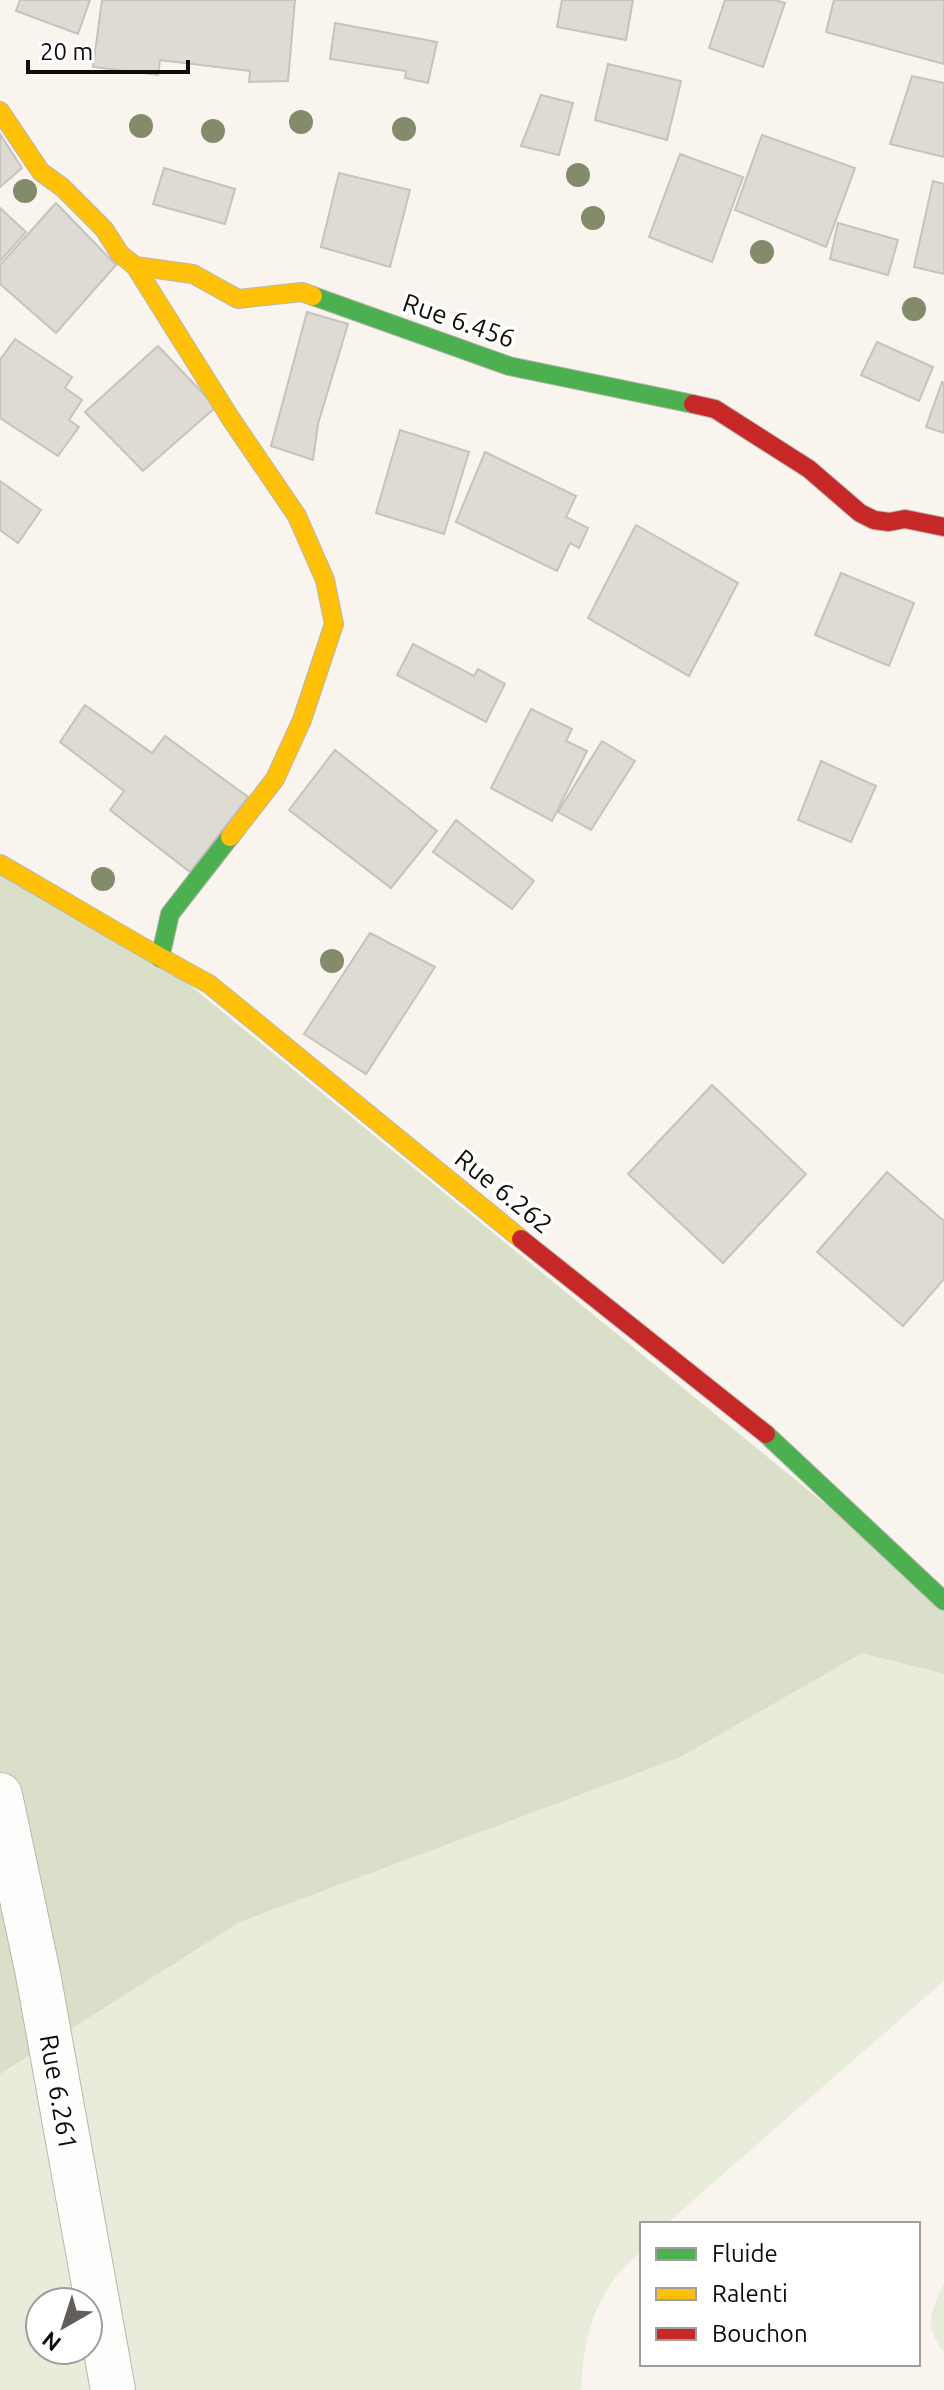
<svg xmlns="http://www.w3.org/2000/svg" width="944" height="2390" viewBox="0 0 944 2390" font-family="Ubuntu,sans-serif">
  <rect width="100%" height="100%" fill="#f9f4ed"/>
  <g fill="#e8ecda" fill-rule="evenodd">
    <path d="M 862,1653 L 944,1674 L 944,1981 L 666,2224 L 642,2224 L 642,2250 C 632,2260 620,2270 612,2282 C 590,2312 582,2354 581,2390 L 0,2390 L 0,2074 L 240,1922 L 681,1757 ZM 40,2302 L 88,2302 L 88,2350 L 40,2350 Z"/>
    <path d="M 944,2283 L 944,2352 C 922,2324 932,2313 944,2283 Z"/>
  </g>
  <path fill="#dadfca" d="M 0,864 L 137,942 L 944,1601 L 944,1674 L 862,1653 L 681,1757 L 240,1922 L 0,2074 Z"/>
  <g fill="#dedbd5" stroke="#c6c2bd" stroke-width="2">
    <path d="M 20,0 L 90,0 L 78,34 L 16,11 Z"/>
    <path d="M 102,0 L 295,0 L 288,81 L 249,82 L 250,71 L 160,60 L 158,75 L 93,67 Z"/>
    <path d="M 562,0 L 633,0 L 626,40 L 557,27 Z"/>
    <path d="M 725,0 L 775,0 L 785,3 L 763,67 L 709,48 Z"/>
    <path d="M 834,0 L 944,0 L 944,64 L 826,32 Z"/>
    <path d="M 335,23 L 437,42 L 428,83 L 405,78 L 406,71 L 330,59 Z"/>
    <path d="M 608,64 L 681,81 L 667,140 L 595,120 Z"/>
    <path d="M 912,76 L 944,83 L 944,157 L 890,144 Z"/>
    <path d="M 541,95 L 573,103 L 559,155 L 521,146 Z"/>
    <path d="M 0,134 L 22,168 L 0,187 Z"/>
    <path d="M 762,135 L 855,168 L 826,247 L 735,210 Z"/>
    <path d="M 680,154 L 743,177 L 712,262 L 649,237 Z"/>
    <path d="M 164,168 L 235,189 L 225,224 L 153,204 Z"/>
    <path d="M 339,173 L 410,190 L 390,267 L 321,247 Z"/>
    <path d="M 933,181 L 944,184 L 944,274 L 914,267 Z"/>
    <path d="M 56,203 L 116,265 L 56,333 L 0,284 L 0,265 Z"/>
    <path d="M 0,208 L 26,232 L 0,261 Z"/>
    <path d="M 838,223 L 898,240 L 888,275 L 830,259 Z"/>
    <path d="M 307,312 L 348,324 L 318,424 L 313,460 L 271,446 Z"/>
    <path d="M 15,339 L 72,377 L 65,388 L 82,400 L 69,420 L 79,427 L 58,456 L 0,418 L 0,360 Z"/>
    <path d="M 877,342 L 933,367 L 919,401 L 861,375 Z"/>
    <path d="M 158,346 L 216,407 L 143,471 L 85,412 Z"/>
    <path d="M 942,382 L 944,383 L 944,433 L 926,427 Z"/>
    <path d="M 400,430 L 469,452 L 444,534 L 376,513 Z"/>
    <path d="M 485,452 L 576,496 L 566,517 L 588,528 L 579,548 L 570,543 L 557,571 L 456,522 Z"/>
    <path d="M 0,481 L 41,510 L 18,543 L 0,530 Z"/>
    <path d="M 636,525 L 738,583 L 689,676 L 588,618 Z"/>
    <path d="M 841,573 L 914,603 L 889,666 L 815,635 Z"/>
    <path d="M 413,644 L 474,676 L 478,669 L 505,684 L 486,722 L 397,675 Z"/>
    <path d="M 85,705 L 152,753 L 165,736 L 248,797 L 190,872 L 110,810 L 124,791 L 60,742 Z"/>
    <path d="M 531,709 L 572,729 L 566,741 L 587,751 L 552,821 L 491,788 Z"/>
    <path d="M 602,741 L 635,761 L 591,830 L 558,812 Z"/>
    <path d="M 335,750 L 437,831 L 391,888 L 289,810 Z"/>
    <path d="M 821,761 L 876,786 L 851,842 L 798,820 Z"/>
    <path d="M 456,820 L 534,881 L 512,909 L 433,852 Z"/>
    <path d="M 370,933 L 435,967 L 366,1074 L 304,1034 Z"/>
    <path d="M 712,1085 L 806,1174 L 723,1263 L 628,1174 Z"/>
    <path d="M 887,1172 L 944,1221 L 944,1279 L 903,1326 L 817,1252 Z"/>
  </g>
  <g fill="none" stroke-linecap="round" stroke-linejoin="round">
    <defs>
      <path id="street" d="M 0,1795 L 38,1974 L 113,2390"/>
      <g id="fast">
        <path d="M 313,296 L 509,366 L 693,404"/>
        <path d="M 160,958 L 170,914 L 230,837"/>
        <path d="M 766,1434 L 944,1601"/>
      </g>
      <g id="slow">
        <path d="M 0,111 L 41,172 L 62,187 L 104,229 L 120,254 L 135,266 L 193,274 L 238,299 L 302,292 L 313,296"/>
        <path d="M 135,266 L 231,419 L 297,516 L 325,580 L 334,624 L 302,720 L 275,779 L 230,837"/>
        <path d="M 0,864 C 70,904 138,946 209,984 L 521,1239"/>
      </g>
      <g id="jam">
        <path d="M 693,404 L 715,409 L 809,469 L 860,513 L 874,520 L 889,522 L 905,519 L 944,527"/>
        <path d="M 521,1239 L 766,1434"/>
      </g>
    </defs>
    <use href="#street" stroke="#bab6b0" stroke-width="46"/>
    <use href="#fast" stroke="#bab6b0" stroke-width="20"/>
    <use href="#slow" stroke="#bab6b0" stroke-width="20"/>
    <use href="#jam" stroke="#bab6b0" stroke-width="20"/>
    <use href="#street" stroke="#fefdfc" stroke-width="44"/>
    <use href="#fast" stroke="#4caf50" stroke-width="18"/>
    <use href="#slow" stroke="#ffc107" stroke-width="18"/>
    <use href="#jam" stroke="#c62828" stroke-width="18"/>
  </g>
  <g fill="#848b6b">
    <circle cx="301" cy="122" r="12"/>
    <circle cx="141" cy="126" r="12"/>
    <circle cx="404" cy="129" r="12"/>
    <circle cx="213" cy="131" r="12"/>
    <circle cx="578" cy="175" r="12"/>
    <circle cx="25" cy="191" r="12"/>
    <circle cx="593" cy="218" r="12"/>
    <circle cx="762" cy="252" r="12"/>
    <circle cx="914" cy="309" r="12"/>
    <circle cx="103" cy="879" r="12"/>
    <circle cx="332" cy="961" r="12"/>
  </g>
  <g text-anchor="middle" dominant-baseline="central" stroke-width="7" stroke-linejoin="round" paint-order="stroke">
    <g font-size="26" fill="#100d09" stroke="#fff">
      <text transform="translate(459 320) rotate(19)">Rue 6.456</text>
      <text transform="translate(504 1191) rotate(39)">Rue 6.262</text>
      <text transform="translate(59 2092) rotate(80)">Rue 6.261</text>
    </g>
  </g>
  <rect x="640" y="2222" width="280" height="144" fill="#ffffff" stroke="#9f9e9d" stroke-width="2"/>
  <rect x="656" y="2248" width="40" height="12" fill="#4caf50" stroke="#9f9e9d" stroke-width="2"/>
  <text x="712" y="2262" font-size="24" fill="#100d09">Fluide</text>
  <rect x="656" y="2288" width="40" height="12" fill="#ffc107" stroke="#9f9e9d" stroke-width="2"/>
  <text x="712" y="2302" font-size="24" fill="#100d09">Ralenti</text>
  <rect x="656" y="2328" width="40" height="12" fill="#c62828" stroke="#9f9e9d" stroke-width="2"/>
  <text x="712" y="2342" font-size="24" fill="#100d09">Bouchon</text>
  <g transform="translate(64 2326) rotate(219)"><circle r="38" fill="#ffffff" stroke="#9f9e9d" stroke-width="2"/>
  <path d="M0-6L14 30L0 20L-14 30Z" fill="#625e59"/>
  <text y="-12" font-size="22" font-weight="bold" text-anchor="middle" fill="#100d09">N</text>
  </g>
  <path d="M28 60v12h160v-12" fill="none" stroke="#100d09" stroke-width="4"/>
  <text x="40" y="60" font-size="24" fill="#100d09" stroke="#ffffff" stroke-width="6" paint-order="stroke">20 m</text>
</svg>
